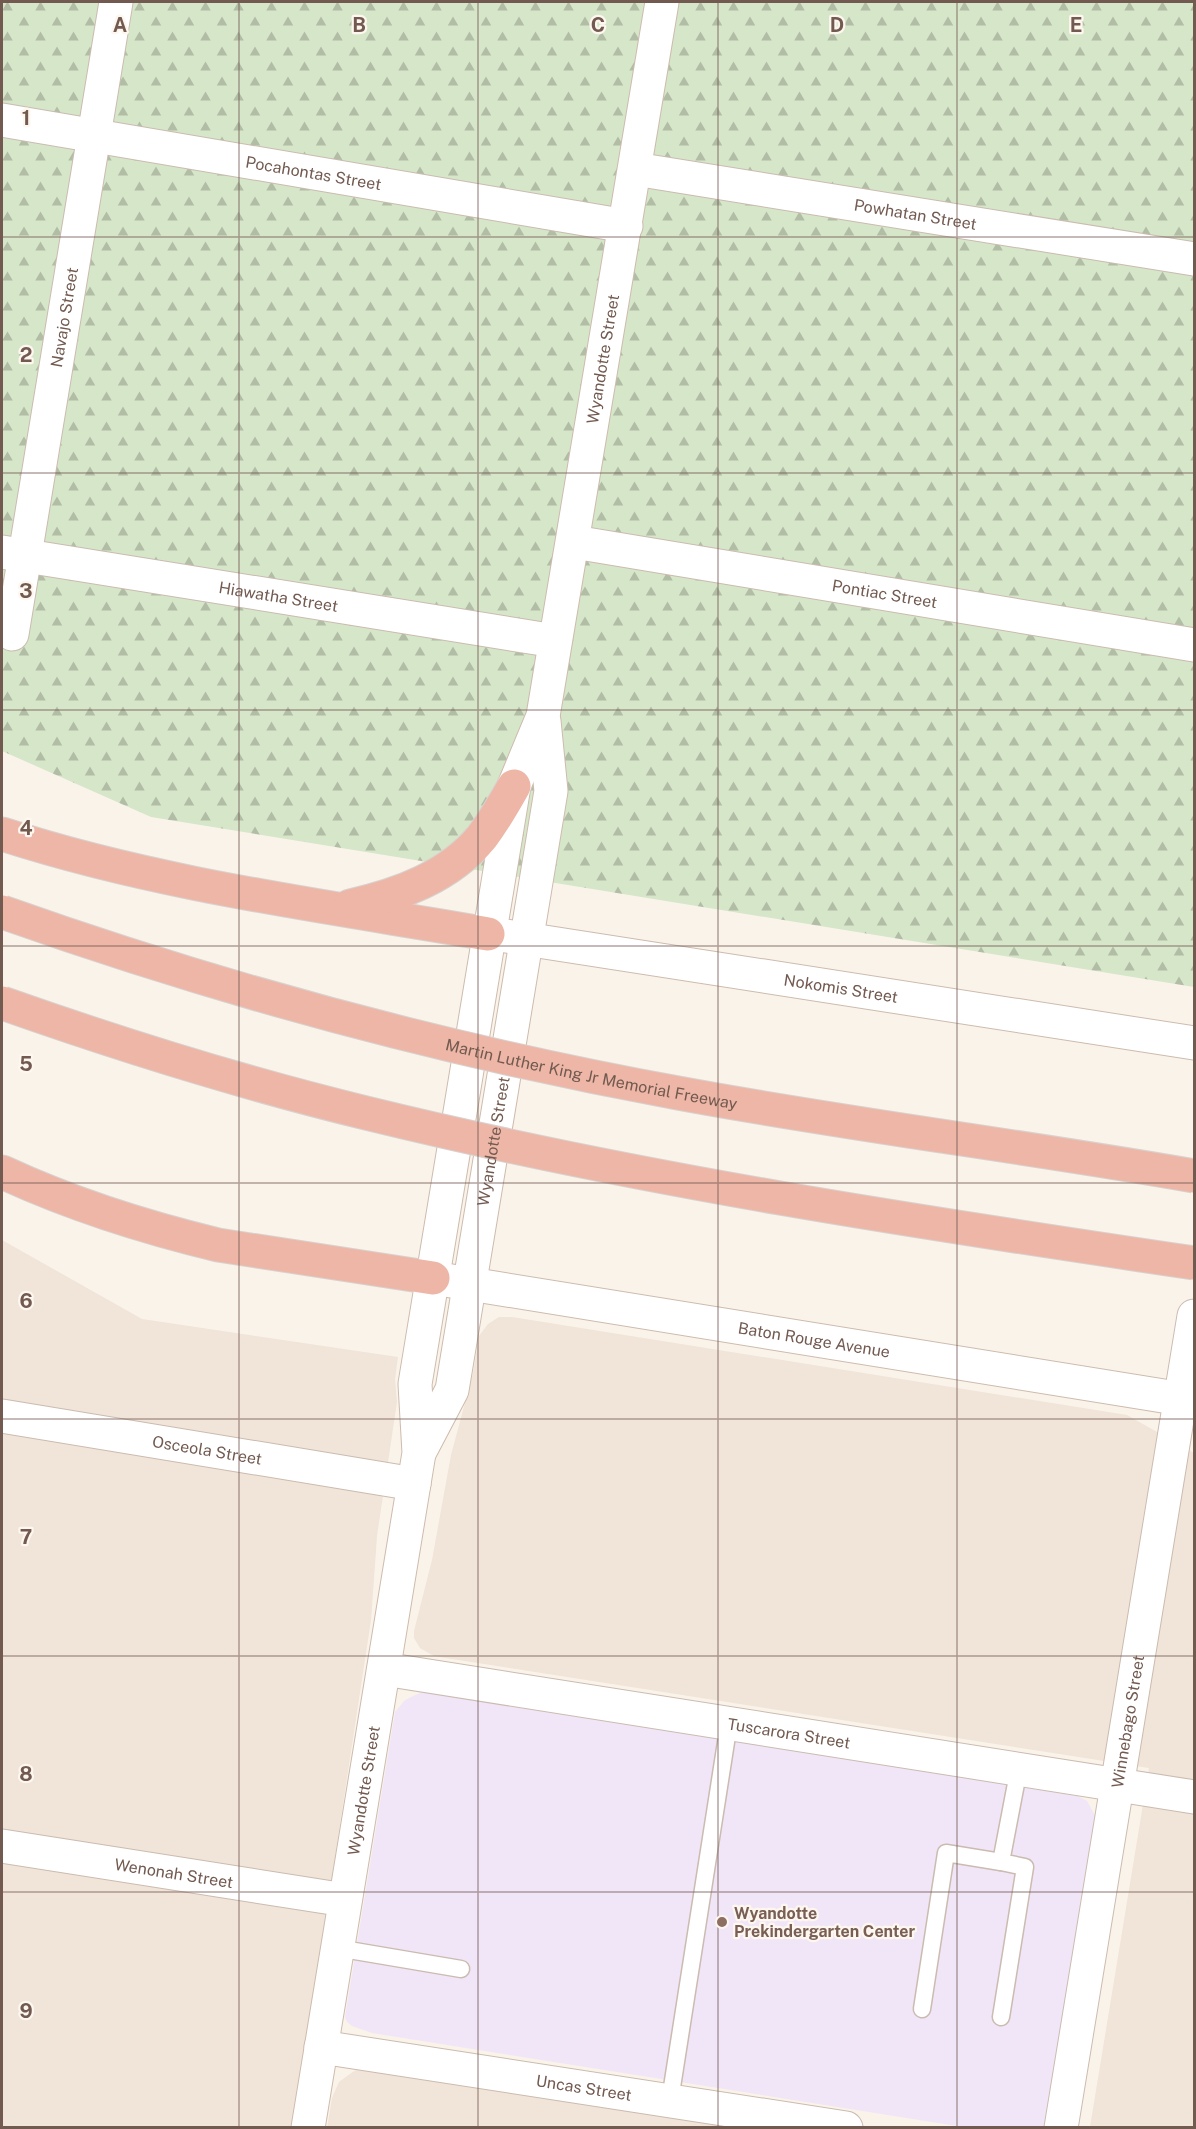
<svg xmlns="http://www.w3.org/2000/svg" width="1196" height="2129" viewBox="0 0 1196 2129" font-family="'Public Sans',sans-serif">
  <defs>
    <pattern id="forest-firs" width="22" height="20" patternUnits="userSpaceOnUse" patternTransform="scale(1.5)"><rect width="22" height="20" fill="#d6e6c9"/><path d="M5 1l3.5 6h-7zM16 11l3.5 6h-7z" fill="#b2bda6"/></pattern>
  </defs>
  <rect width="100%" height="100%" fill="#faf3e9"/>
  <g fill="#f1e4d8">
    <path d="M 2,1240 L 142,1319 L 398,1357 L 395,1379 L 397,1402 L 377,1536 L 371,1620 L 294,2127 L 2,2127 Z"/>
    <path d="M 499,1317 L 512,1317 L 1127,1415 L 1194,1453 L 1194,2127 L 1090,2127 L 1149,1768 L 452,1659 L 434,1656 L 420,1648 L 414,1638 L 414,1631 L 432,1560 L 451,1455 L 473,1373 L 479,1336 L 488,1324 Z"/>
    <path d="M 365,2067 L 779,2128 L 327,2128 L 332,2098 L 339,2082 L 354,2071 Z"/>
  </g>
  <path fill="#f0e6f7" d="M 424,1691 L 1078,1796 L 1087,1801 L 1097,1819 L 1048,2121 L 1044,2127 L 963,2127 L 372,2033 L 352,2026 L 347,2022 L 345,2017 L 395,1712 L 405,1700 Z"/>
  <path fill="url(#forest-firs)" d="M 2,2 L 1194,2 L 1194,987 L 151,817 L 2,751 Z"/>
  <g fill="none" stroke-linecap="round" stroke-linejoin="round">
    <defs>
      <g id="lane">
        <path d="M 337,1948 L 461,1969"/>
        <path d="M 922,2009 L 946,1853 L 1001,1862"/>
        <path d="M 1001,2017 L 1025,1867 L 1001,1862 L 1019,1768"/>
        <path d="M 670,2100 L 729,1723"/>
      </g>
      <g id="street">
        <path id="s1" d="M 2,120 L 626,226"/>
        <path id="s2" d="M 635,169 L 1194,259"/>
        <path id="s3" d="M 574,542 L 1194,645"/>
        <path id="s4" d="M 2,552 L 555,641"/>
        <path id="s5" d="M 12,634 L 116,2"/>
        <path id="s6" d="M 2,1416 L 414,1484"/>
        <path id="s7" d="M 384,1669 L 1194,1797"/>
        <path id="s8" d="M 2,1846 L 345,1900"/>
        <path id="s9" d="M 321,2047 L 846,2128"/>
        <path id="s10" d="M 1061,2128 L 1194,1316"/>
      </g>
      <g id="secondary">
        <path id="s11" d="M 506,936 L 1194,1043"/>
        <path id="s12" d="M 433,1278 L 1194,1401"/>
        <path id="s13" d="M 420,1451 L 452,1390 L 551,791 L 544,721"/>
        <path id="s14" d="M 308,2128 L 419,1453 L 415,1384 L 514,786 L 543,716 L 662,2"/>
      </g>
      <g id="highway">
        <path d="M 2,834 C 159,885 325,906 488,934"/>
        <path d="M 350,906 C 399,895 449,877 482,837 C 494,821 504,804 514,786"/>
        <path d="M 2,1172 C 71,1204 143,1227 218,1245 L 433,1278"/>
      </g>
    </defs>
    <use href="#lane" stroke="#cbbbb0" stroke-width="19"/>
    <use href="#street" stroke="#cbbbb0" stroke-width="35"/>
    <use href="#secondary" stroke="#cdbbae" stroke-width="35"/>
    <use href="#highway" stroke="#d8d1ce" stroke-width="35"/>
    <use href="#lane" stroke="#fff" stroke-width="16"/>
    <use href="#street" stroke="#fff" stroke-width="33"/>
    <use href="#secondary" stroke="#fff" stroke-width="33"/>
    <use href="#highway" stroke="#edb6a7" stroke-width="33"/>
    <defs>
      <g id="highway-bridge">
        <path id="s15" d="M 2,912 C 222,990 448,1051 678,1093 C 850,1125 1023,1146 1194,1176"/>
        <path d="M 2,1003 C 121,1045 243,1083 366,1113 C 639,1180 917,1222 1194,1263"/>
      </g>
    </defs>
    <use href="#highway-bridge" stroke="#d8d1ce" stroke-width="35" stroke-linecap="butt"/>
    <use href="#highway-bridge" stroke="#edb6a7" stroke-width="33"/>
  </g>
  <path fill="none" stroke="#725a50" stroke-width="1.5" stroke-opacity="0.55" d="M 239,2 L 239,2128M 478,2 L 478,2128M 718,2 L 718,2128M 957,2 L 957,2128M 2,237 L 1194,237M 2,473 L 1194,473M 2,710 L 1194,710M 2,946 L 1194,946M 2,1183 L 1194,1183M 2,1419 L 1194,1419M 2,1656 L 1194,1656M 2,1892 L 1194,1892"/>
  <circle fill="#8d6e63" stroke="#fdf7ef" stroke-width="2" cx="722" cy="1922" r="6"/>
  <g text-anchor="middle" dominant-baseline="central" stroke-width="4.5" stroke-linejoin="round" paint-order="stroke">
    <g font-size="16" fill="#725a50" stroke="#fdf7ef">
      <text stroke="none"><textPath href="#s1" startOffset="316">Pocahontas Street</textPath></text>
      <text stroke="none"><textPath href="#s2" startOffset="284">Powhatan Street</textPath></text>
      <text stroke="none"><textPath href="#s5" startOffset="321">Navajo Street</textPath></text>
      <text stroke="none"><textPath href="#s14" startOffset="1797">Wyandotte Street</textPath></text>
      <text stroke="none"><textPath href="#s3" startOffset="315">Pontiac Street</textPath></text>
      <text stroke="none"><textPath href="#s4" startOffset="280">Hiawatha Street</textPath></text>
      <text stroke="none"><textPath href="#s11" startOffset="339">Nokomis Street</textPath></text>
      <text stroke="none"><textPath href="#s15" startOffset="612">Martin Luther King Jr Memorial Freeway</textPath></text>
      <text stroke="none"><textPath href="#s13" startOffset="321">Wyandotte Street</textPath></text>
      <text stroke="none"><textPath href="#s12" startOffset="386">Baton Rouge Avenue</textPath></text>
      <text stroke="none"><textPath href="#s6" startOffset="208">Osceola Street</textPath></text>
      <text stroke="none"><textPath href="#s10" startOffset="412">Winnebago Street</textPath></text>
      <text stroke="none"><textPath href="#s7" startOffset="410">Tuscarora Street</textPath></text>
      <text stroke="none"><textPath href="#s14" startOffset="342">Wyandotte Street</textPath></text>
      <text stroke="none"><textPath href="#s8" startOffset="174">Wenonah Street</textPath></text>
      <text stroke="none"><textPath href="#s9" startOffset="266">Uncas Street</textPath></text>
    </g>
    <g font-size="16" font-weight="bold" fill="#785e54" stroke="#fdf7ef" text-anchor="start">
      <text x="734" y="1913">Wyandotte<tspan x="734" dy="18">Prekindergarten Center</tspan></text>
    </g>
  </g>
  <g font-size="20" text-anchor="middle" font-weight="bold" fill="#725a50" stroke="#fdf7ef" stroke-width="4.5" stroke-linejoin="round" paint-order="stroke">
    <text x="120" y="32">A</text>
    <text x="359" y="32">B</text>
    <text x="598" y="32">C</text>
    <text x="837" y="32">D</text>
    <text x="1076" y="32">E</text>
    <text x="26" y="125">1</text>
    <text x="26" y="362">2</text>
    <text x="26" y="598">3</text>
    <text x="26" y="835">4</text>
    <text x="26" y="1071">5</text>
    <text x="26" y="1308">6</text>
    <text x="26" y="1544">7</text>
    <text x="26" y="1781">8</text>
    <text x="26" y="2018">9</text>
  </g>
  <rect width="1196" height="2129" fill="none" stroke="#725a50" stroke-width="6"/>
</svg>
